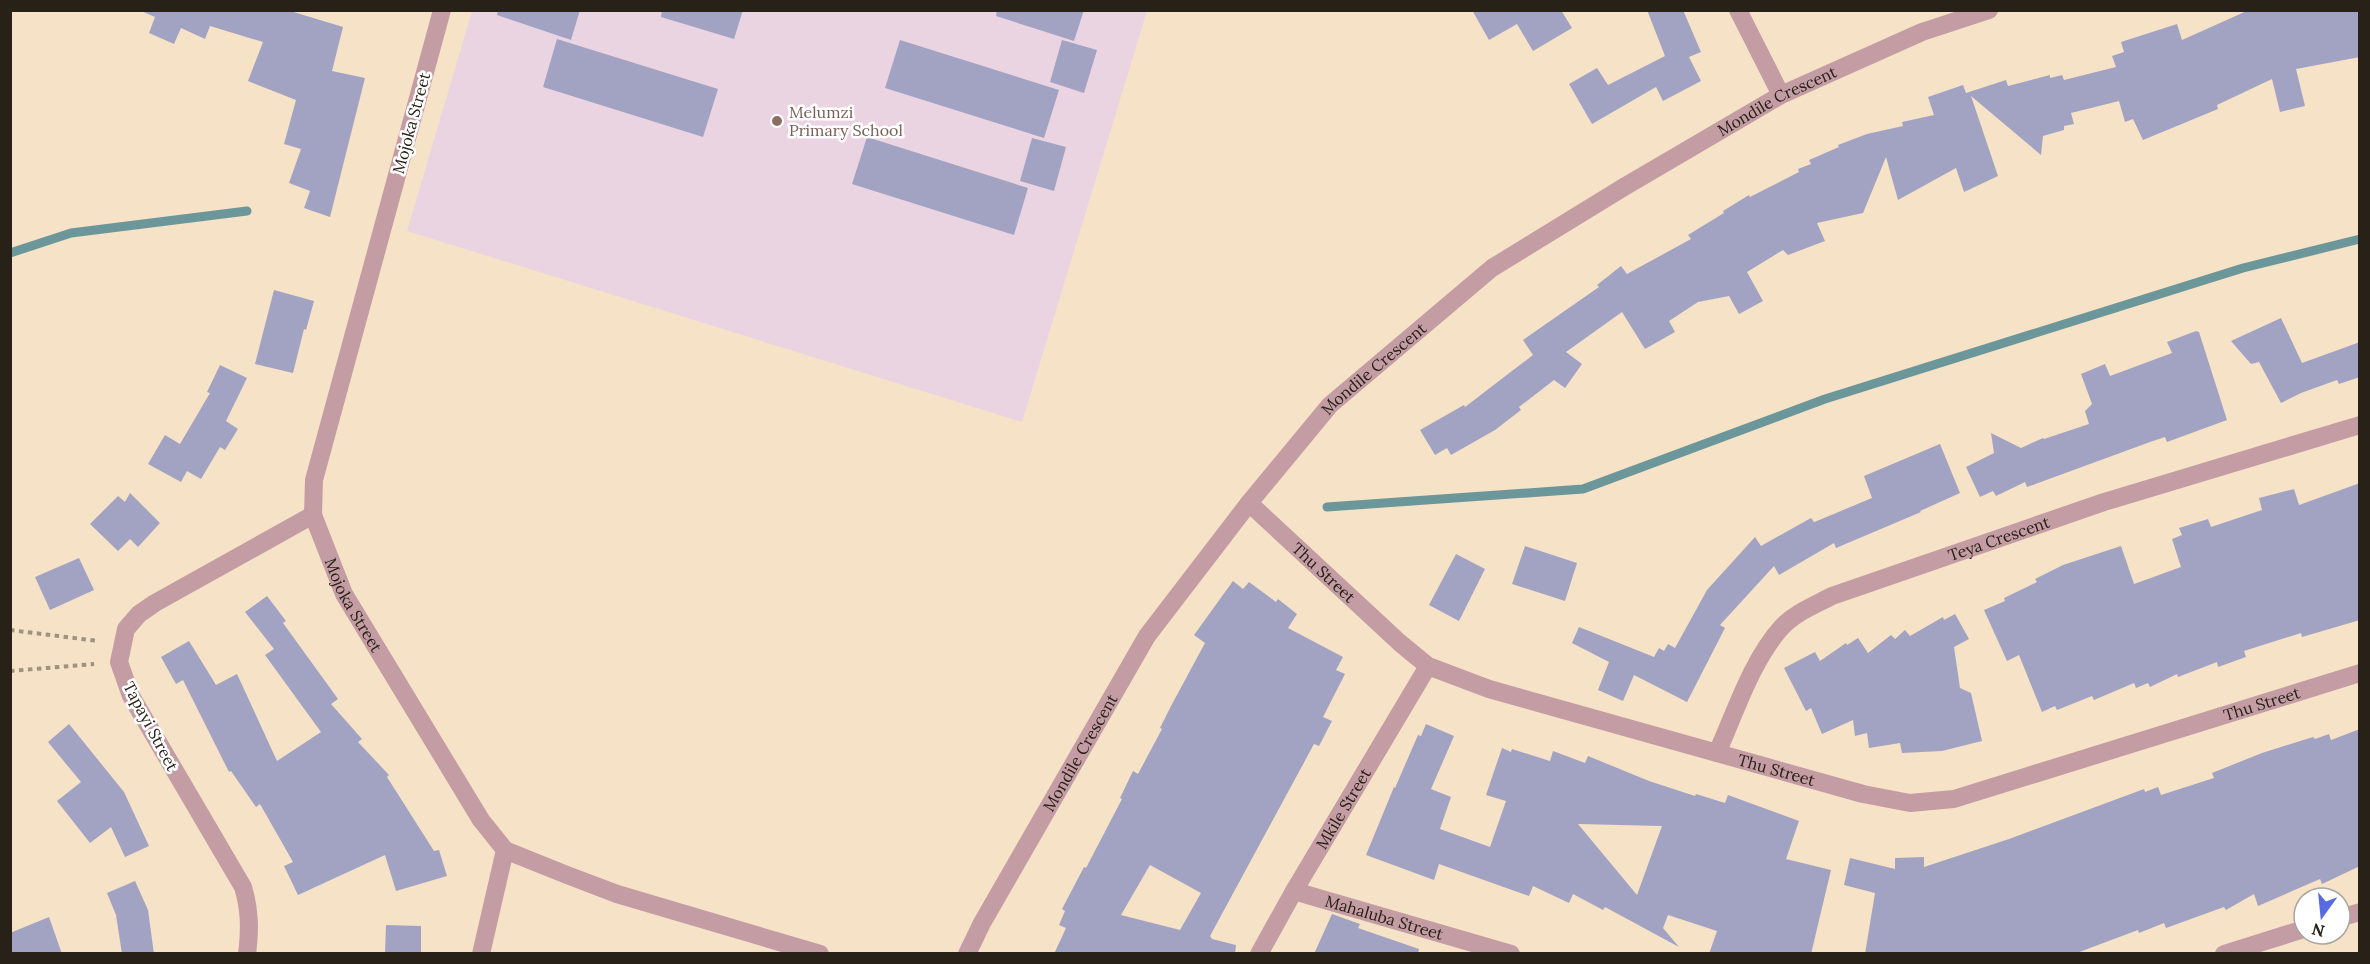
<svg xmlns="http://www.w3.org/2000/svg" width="2370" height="964" viewBox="0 0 2370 964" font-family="Lora,serif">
  <rect width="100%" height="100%" fill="#f6e2c7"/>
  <path fill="#ebd4e1" d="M 472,11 L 1147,11 L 1022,422 L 407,231 Z"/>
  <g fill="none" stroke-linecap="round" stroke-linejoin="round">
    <g stroke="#6c979a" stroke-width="9">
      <path d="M 10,253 L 71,233 L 247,211"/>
      <path d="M 1327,507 L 1583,489 L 1825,399 L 2243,268 L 2360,239"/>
    </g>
  </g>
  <g fill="#a2a3c3" fill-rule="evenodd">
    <path d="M 139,10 L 287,10 L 343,27 L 332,71 L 365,78 L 330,217 L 304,208 L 310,191 L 289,183 L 301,149 L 284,144 L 296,100 L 248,81 L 263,42 L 210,26 L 205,39 L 181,28 L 174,44 L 149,33 L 155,17 Z"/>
    <path d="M 498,10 L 580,10 L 571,40 L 497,15 Z"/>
    <path d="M 662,10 L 743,10 L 734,39 L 661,17 Z"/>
    <path d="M 997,10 L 1084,10 L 1074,41 L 996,16 Z"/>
    <path d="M 1472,10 L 1561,10 L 1572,28 L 1533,51 L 1517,24 L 1489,40 Z"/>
    <path d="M 1647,10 L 1683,10 L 1701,52 L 1689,57 L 1701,81 L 1663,101 L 1656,87 L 1592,124 L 1569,84 L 1597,68 L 1608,85 L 1665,56 Z"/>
    <path d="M 2249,10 L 2360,10 L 2360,57 L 2296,69 L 2305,106 L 2280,112 L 2272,79 L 2217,105 L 2218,109 L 2143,140 L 2133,119 L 2125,122 L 2119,101 L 2071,113 L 2074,124 L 2064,126 L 2064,130 L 2043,136 L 2041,155 L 1971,96 L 1998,176 L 1964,192 L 1956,168 L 1898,200 L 1886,157 L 1863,213 L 1817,223 L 1825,241 L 1788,255 L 1783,250 L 1747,272 L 1763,301 L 1739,314 L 1729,296 L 1698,302 L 1669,321 L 1675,332 L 1645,349 L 1622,312 L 1566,352 L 1582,364 L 1565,388 L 1554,380 L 1519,407 L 1521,410 L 1495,430 L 1451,455 L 1447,448 L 1435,455 L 1420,430 L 1464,405 L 1465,407 L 1533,355 L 1523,340 L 1599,287 L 1597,285 L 1621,266 L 1627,274 L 1691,239 L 1688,235 L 1724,213 L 1723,211 L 1749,195 L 1750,197 L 1799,172 L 1798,169 L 1811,164 L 1809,160 L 1839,147 L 1838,145 L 1867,134 L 1903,126 L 1902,122 L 1934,115 L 1928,97 L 1963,85 L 1966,93 L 2006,80 L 2008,86 L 2050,75 L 2050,78 L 2062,75 L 2064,80 L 2116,67 L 2112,56 L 2124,52 L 2121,42 L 2177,24 L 2182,40 Z"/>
    <path d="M 557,39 L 718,89 L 703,137 L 543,87 Z"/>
    <path d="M 900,40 L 1059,90 L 1044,138 L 885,88 Z"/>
    <path d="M 1062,40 L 1097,50 L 1084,93 L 1050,82 Z"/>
    <path d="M 867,137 L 1028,188 L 1014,235 L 852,184 Z"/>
    <path d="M 1032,138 L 1066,147 L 1054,191 L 1020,181 Z"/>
    <path d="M 274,290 L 314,301 L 306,330 L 304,329 L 293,373 L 255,364 Z"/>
    <path d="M 2281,318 L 2302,363 L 2360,342 L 2360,377 L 2339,384 L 2337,380 L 2301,393 L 2281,403 L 2259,362 L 2251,364 L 2231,341 Z"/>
    <path d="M 2196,331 L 2199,332 L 2227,420 L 2167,442 L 2165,437 L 2150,442 L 2027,487 L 2025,482 L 1996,496 L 1993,491 L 1980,497 L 1966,467 L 1994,453 L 1991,433 L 2021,448 L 2043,438 L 2044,439 L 2089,424 L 2085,411 L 2092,404 L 2081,374 L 2105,364 L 2110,376 L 2172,353 L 2167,342 Z"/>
    <path d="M 220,365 L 247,378 L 226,421 L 238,429 L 225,450 L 220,447 L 201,479 L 187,471 L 181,482 L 148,464 L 165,435 L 180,444 L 210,393 L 207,392 Z"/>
    <path d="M 1940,444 L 1960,493 L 1920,511 L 1921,512 L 1836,548 L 1834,543 L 1779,575 L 1774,566 L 1720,625 L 1725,628 L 1687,702 L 1634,675 L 1623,701 L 1598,690 L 1609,662 L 1572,643 L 1579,627 L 1654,657 L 1659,648 L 1664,651 L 1668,644 L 1675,648 L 1707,590 L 1755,537 L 1761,546 L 1811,518 L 1814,522 L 1812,523 L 1872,498 L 1864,476 Z"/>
    <path d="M 2360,483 L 2360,620 L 2302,637 L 2301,633 L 2244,651 L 2246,657 L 2218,667 L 2217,662 L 2178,677 L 2177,674 L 2150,687 L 2148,683 L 2136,688 L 2134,683 L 2094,700 L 2092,696 L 2057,710 L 2055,706 L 2042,712 L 2019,655 L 2007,661 L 1984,610 L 2005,601 L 2004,598 L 2037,582 L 2035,579 L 2063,565 L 2121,546 L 2134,584 L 2181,567 L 2172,539 L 2182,535 L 2179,528 L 2208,519 L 2211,527 L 2262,510 L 2259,498 L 2294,489 L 2299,505 Z"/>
    <path d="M 130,493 L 160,523 L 138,547 L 130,539 L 118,551 L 90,524 L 118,496 L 125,502 Z"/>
    <path d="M 1525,546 L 1577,563 L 1565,601 L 1512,584 Z"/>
    <path d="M 1456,554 L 1485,569 L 1459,621 L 1429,605 Z"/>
    <path d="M 79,558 L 94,590 L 50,610 L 35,577 Z"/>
    <path d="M 1233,581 L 1243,589 L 1249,582 L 1276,602 L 1278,599 L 1297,614 L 1288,628 L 1343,657 L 1336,670 L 1345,674 L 1323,717 L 1332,721 L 1319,746 L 1314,744 L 1210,936 L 1212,939 L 1236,945 L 1235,954 L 1054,954 L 1066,928 L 1059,925 L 1065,911 L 1062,909 L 1084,867 L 1086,868 L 1122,799 L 1120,798 L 1133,771 L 1138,774 L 1162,729 L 1160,728 L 1171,706 L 1205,643 L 1194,635 ZM 1150,865 L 1201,893 L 1180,930 L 1121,915 Z"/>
    <path d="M 267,596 L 286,621 L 283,623 L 338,699 L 331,704 L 362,739 L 358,742 L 389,775 L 387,777 L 434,851 L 439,850 L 447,876 L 396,891 L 385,855 L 298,895 L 284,866 L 293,862 L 260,804 L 256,807 L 231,771 L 229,772 L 183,680 L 176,684 L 161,657 L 189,641 L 216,685 L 237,674 L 277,761 L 321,732 L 265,655 L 274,649 L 245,612 Z"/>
    <path d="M 1955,614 L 1969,639 L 1954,647 L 1960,688 L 1971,693 L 1982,741 L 1942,751 L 1902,753 L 1900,743 L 1869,748 L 1867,733 L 1855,736 L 1853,720 L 1822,734 L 1811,708 L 1806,711 L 1784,668 L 1815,652 L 1820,661 L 1846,643 L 1847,645 L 1858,638 L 1868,653 L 1891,635 L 1895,639 L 1905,630 L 1910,636 L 1943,617 L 1944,620 Z"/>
    <path d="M 69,724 L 124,792 L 149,846 L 125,857 L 111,827 L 90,843 L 57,801 L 81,782 L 48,742 Z"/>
    <path d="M 1426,724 L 1454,736 L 1431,789 L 1451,797 L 1440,829 L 1490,847 L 1506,801 L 1486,795 L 1502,748 L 1511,752 L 1512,749 L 1550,761 L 1553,751 L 1585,763 L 1588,756 L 1649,781 L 1695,796 L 1696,794 L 1725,803 L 1728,795 L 1799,821 L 1786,859 L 1831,870 L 1811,954 L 1709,954 L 1717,931 L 1668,915 L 1663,928 L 1679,947 L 1605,907 L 1603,910 L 1573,894 L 1569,903 L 1533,886 L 1529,896 L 1439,864 L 1434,880 L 1366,855 L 1394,787 L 1395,788 L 1418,735 L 1421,736 ZM 1578,824 L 1662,826 L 1637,895 Z"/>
    <path d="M 2360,729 L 2360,866 L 2322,884 L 2320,879 L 2258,906 L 2254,894 L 2226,910 L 2224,907 L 2166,928 L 2164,923 L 2139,933 L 2138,930 L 2074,954 L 1865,954 L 1875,893 L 1844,885 L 1850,858 L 1895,869 L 1895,858 L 1924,857 L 1924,867 L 2009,839 L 2144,789 L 2145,792 L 2158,787 L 2161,795 L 2214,778 L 2212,773 L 2262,753 L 2313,737 L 2315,739 L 2329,734 L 2331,740 Z"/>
    <path d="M 135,881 L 148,910 L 154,954 L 122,954 L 116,915 L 107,893 Z"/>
    <path d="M 1332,914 L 1360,924 L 1358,928 L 1419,949 L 1418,954 L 1314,954 Z"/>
    <path d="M 49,917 L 62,954 L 10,954 L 10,933 Z"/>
    <path d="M 386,925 L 421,926 L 421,954 L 385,954 Z"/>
  </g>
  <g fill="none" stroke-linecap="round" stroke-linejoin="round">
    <g stroke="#a1927e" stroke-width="4" stroke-dasharray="4.5 4.5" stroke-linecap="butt">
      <path d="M 10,630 L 98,641"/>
      <path d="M 10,671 L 94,664"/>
    </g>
    <g stroke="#c39ca4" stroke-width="18">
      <path id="s1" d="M 442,10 L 314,480 L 313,515 L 344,594 L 481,820 L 505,850 L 567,875 L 617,894 L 820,954"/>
      <path d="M 1738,10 L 1781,95"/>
      <path id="s2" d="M 1249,503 L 1400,643 L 1428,666 L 1489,689 L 1863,794 L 1910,803 L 1954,799 L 2360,673"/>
      <path id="s3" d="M 1717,753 C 1735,713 1752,660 1781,628 C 1794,613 1815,605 1832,596 L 2104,502 L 2360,425"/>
      <path id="s4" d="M 1294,891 L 1511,954"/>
      <path d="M 2340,918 L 2360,912"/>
      <path d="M 247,954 C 250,930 250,910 243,887 L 131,696 L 119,662 L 126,629 L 139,614 L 155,603 L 313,515"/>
      <path d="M 481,954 L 505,850"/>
      <path id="s5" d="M 967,954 L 982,923 L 1147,636 L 1249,503 L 1330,405 L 1492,268 L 1624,187 L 1781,95 L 1922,32 L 1989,10"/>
      <path id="s6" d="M 1259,954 L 1294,891 L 1428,666"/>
      <path d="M 2224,954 L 2304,929"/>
    </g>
  </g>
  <circle fill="#8d6e63" stroke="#fff" stroke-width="2" cx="777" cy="121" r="6"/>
  <g text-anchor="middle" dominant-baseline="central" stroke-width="5" stroke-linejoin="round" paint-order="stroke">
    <g font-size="16" fill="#282117" stroke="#fff">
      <text stroke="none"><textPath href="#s5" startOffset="1203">Mondile Crescent</textPath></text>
      <text transform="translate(411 123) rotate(-75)">Mojoka Street</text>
      <text stroke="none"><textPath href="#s5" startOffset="717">Mondile Crescent</textPath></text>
      <text stroke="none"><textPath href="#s3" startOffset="378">Teya Crescent</textPath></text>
      <text stroke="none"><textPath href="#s2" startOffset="102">Thu Street</textPath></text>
      <text stroke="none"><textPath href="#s1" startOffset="621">Mojoka Street</textPath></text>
      <text stroke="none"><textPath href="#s2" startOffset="1110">Thu Street</textPath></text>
      <text transform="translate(151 726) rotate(62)">Tapayi Street</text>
      <text stroke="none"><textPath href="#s5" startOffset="231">Mondile Crescent</textPath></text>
      <text stroke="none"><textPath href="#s2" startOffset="606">Thu Street</textPath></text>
      <text stroke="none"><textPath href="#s6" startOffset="168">Mkile Street</textPath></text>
      <text stroke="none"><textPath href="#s4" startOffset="94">Mahaluba Street</textPath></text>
    </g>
    <g font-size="16" fill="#785e54" stroke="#fff" text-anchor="start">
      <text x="789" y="112">Melumzi<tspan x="789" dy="18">Primary School</tspan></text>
    </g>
  </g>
  <rect width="2370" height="964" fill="none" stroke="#282117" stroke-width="24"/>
  <g transform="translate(2322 916) rotate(195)"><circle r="28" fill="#ffffff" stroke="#a9a6a2" stroke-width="1.5"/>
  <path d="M0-4.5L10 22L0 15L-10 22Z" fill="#586ae1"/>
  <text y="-9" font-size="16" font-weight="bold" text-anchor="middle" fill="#282117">N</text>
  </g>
</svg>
